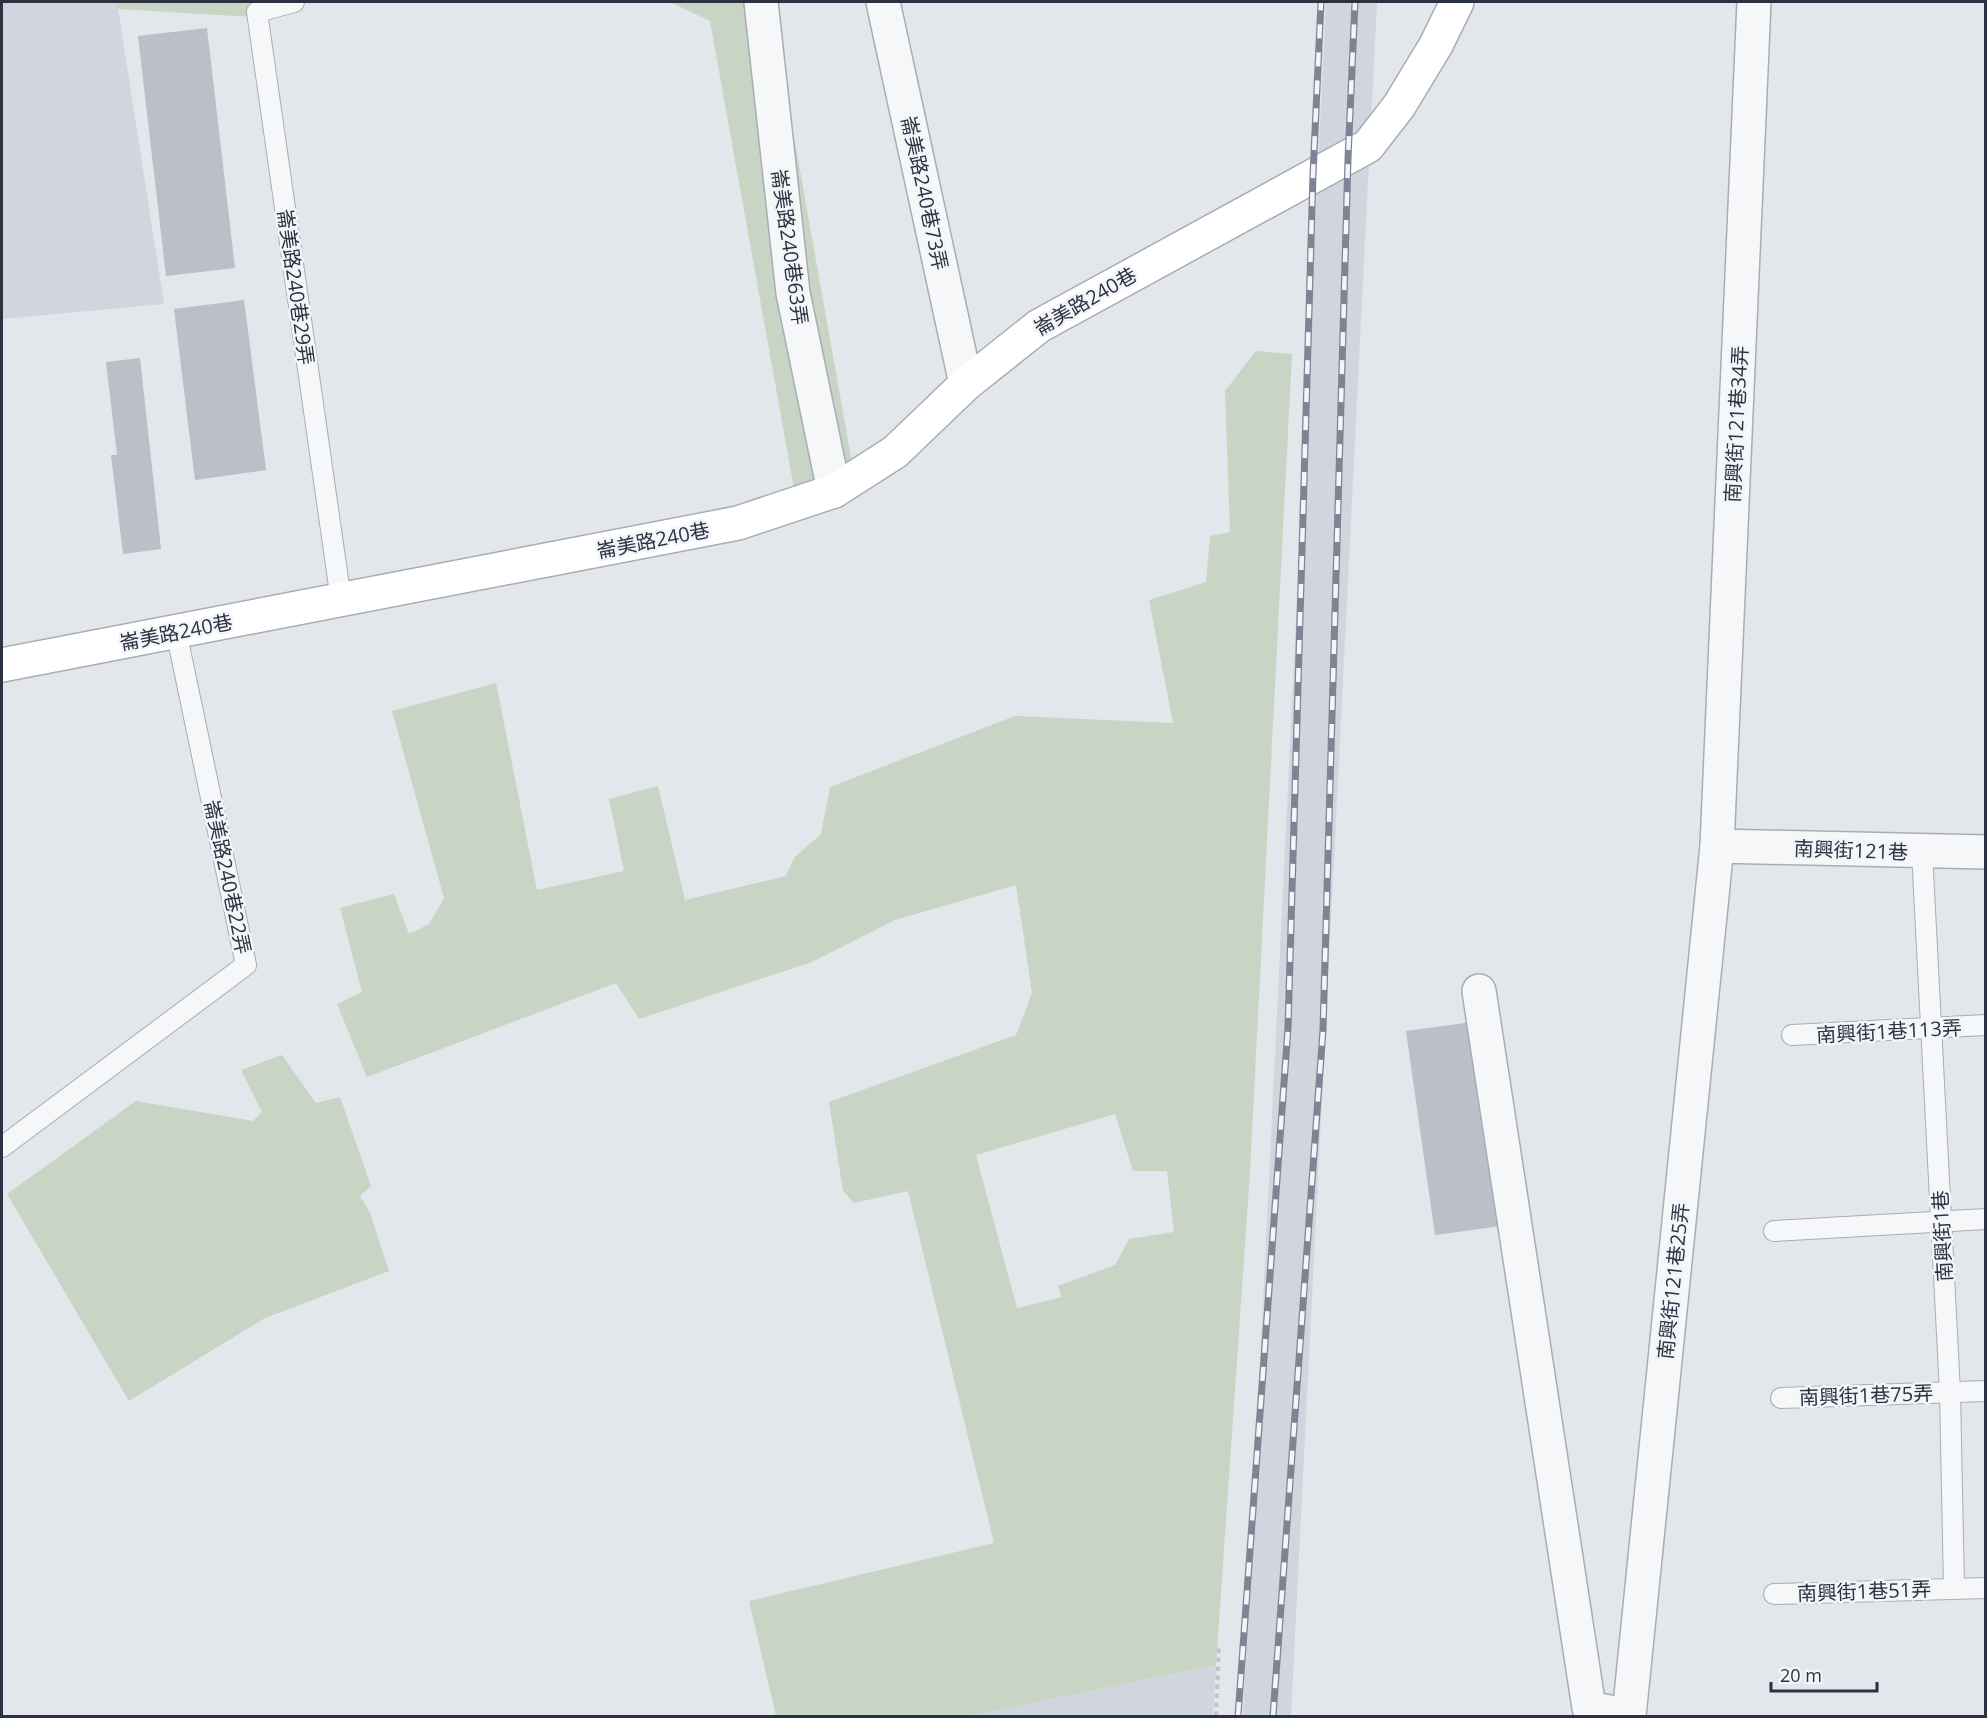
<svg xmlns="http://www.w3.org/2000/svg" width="1987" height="1718" viewBox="0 0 1987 1718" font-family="'Open Sans','Noto Sans TC',sans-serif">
  <rect width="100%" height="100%" fill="#e3e6eb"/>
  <g fill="#d1d5dd">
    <path d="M 2,2 L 117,2 L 164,304 L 2,319 Z"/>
    <path d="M 1326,2 L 1377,2 L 1291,1716 L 1243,1716 Z"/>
    <path d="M 1216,1665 L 1213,1716 L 969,1716 Z"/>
  </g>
  <g fill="#c8d4c4" fill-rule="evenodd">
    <path d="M 117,2 L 294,2 L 254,17 L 117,9 Z"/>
    <path d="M 670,2 L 770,2 L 857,491 L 797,505 L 710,21 Z"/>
    <path d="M 1256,351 L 1292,354 L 1250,1172 L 1216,1665 L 969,1716 L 776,1716 L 749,1601 L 994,1543 L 908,1191 L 854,1203 L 843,1191 L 829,1102 L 1016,1035 L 1032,993 L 1016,885 L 895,920 L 812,962 L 639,1019 L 616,983 L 367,1077 L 337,1004 L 362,992 L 340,908 L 394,894 L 409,934 L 429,924 L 444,898 L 392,711 L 496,683 L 537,890 L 624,871 L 609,799 L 658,786 L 685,900 L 786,876 L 794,858 L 821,834 L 830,787 L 1015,716 L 1173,723 L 1149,600 L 1206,582 L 1210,536 L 1230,532 L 1225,391 ZM 1115,1114 L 1133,1171 L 1167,1171 L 1174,1232 L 1129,1239 L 1115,1265 L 1058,1286 L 1062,1297 L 1017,1308 L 976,1155 Z"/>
    <path d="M 282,1055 L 316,1103 L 340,1097 L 371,1186 L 360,1196 L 370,1213 L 389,1271 L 265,1318 L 129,1401 L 7,1194 L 136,1101 L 253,1121 L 262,1112 L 241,1070 Z"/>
  </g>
  <g fill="#babfc8">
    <path d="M 207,28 L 235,268 L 166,276 L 138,36 Z"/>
    <path d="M 244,300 L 266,470 L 195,480 L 174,309 Z"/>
    <path d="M 140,358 L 161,549 L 123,554 L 111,455 L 117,455 L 106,362 Z"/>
    <path d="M 1472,1022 L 1501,1226 L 1435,1235 L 1406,1031 Z"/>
  </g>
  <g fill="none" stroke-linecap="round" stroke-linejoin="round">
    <defs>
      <g id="lane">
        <path d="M 294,2 L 257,12 L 341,600"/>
        <path d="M 1922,852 L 1950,1392 L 1954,1588"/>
        <path d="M 1792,1035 L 1986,1025"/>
        <path d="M 2,1147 L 246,965 L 176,631"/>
        <path d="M 1774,1231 L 1986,1219"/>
        <path d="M 1781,1398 L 1986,1391"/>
        <path d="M 1774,1594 L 1986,1588"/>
      </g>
      <g id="street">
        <path d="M 761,2 L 793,293 L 834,491"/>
        <path d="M 883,2 L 966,384"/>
        <path d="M 1717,846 L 1986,852"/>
        <path d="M 1479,991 L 1589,1708 L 1629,1716"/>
        <path d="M 1629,1716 L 1717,846 L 1754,2"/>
      </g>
      <path id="secondary" d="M 2,665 L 738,523 L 834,491 L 895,452 L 966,384 L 1039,326 L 1368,146 L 1399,106 L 1436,45 L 1457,2"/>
    </defs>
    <use href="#lane" stroke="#a8adb5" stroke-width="22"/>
    <use href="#street" stroke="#a8adb5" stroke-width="36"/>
    <use href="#secondary" stroke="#a8adb5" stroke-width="36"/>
    <path stroke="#c1c4ca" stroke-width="4" stroke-dasharray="4.5 4.5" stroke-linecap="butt" d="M 1216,1716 L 1219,1644"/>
    <use href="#lane" stroke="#f6f7f9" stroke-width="20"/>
    <use href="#street" stroke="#f6f7f9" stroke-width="33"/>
    <use href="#secondary" stroke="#fff" stroke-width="33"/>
    <defs>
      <g id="rail">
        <path d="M 1238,1716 L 1288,1028 L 1313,175 L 1321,2"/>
        <path d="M 1273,1716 L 1323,1030 L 1348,159 L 1355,2"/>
      </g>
    </defs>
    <use href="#rail" stroke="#7d8594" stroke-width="7"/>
    <use href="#rail" stroke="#f3f5f8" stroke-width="4.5" stroke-dasharray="14" stroke-linecap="butt"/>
  </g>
  <g text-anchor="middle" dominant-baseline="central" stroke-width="5" stroke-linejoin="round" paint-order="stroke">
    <g font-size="20" fill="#2b3343" stroke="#f3f5f8">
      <text transform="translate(925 193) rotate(78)">崙美路240巷73弄</text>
      <text transform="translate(790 247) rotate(82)">崙美路240巷63弄</text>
      <text transform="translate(296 287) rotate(82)">崙美路240巷29弄</text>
      <text transform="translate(1085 301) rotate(-30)">崙美路240巷</text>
      <text transform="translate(1736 424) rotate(-87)">南興街121巷34弄</text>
      <text transform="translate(653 540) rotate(-11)">崙美路240巷</text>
      <text transform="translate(176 632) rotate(-11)">崙美路240巷</text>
      <text transform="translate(1851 850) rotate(2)">南興街121巷</text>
      <text transform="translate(228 877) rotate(78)">崙美路240巷22弄</text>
      <text transform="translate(1889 1031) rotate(-3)">南興街1巷113弄</text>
      <text transform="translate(1942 1236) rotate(-93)">南興街1巷</text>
      <text transform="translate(1673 1281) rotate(-84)">南興街121巷25弄</text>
      <text transform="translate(1866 1395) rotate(-2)">南興街1巷75弄</text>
      <text transform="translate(1864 1591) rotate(-2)">南興街1巷51弄</text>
    </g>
  </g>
  <rect width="1987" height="1718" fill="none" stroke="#2b3343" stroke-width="6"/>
  <path d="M1771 1682v9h106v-9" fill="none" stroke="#2b3343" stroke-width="3"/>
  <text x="1780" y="1682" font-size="18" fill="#2b3343" stroke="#f3f5f8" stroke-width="4.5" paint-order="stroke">20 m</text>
</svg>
